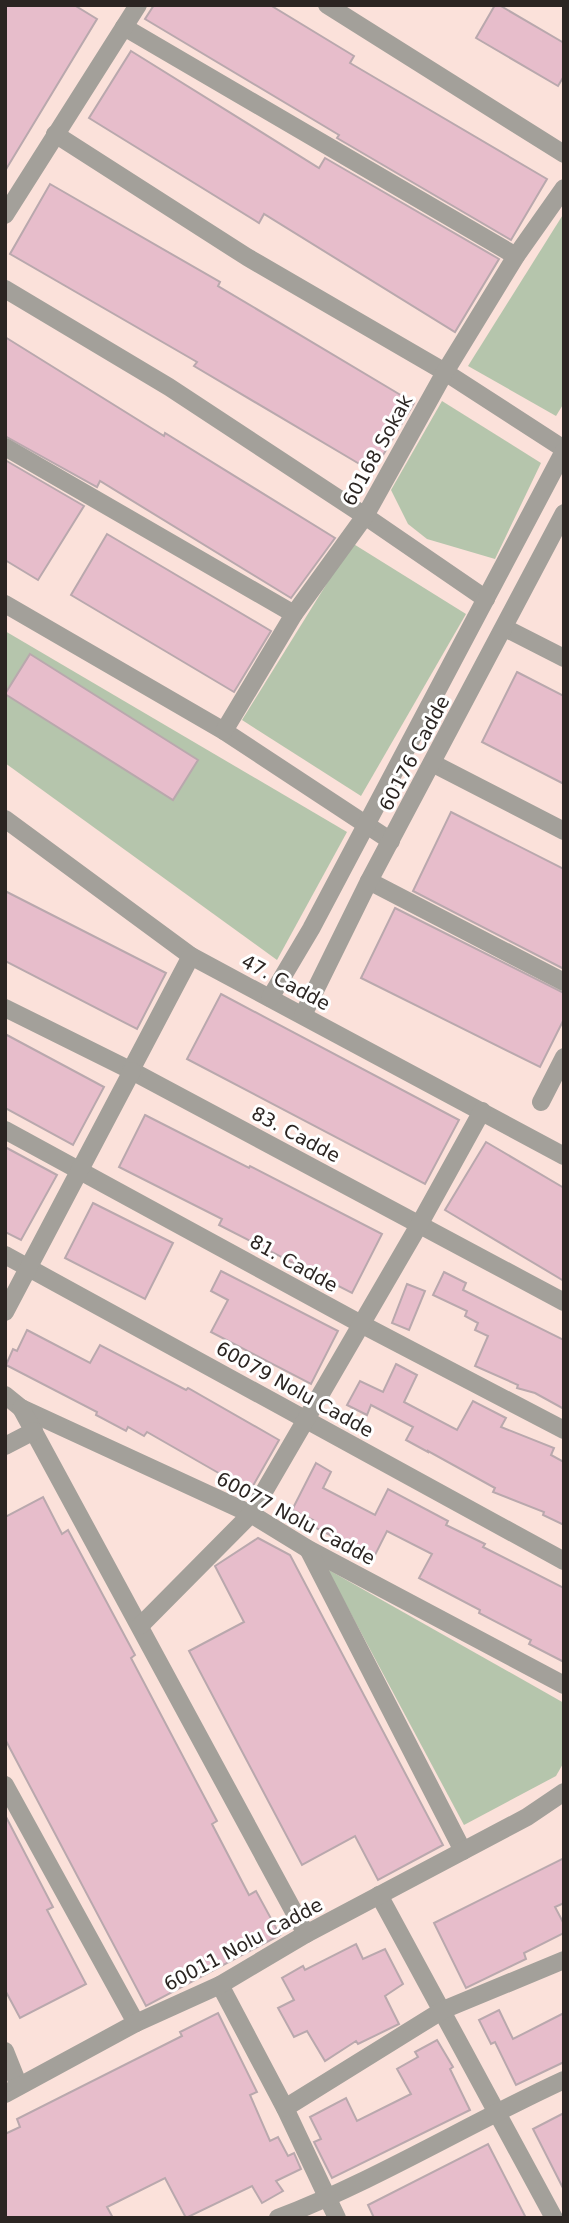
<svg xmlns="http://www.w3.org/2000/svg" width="569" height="2223" viewBox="0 0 569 2223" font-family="'DejaVu Sans',sans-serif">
  <rect width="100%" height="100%" fill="#ffeee6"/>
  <rect fill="#fbe1da" x="5" y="5" width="559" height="2213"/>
  <g fill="#b5c5ac">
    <path d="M 564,213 L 564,403 L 556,416 L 468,366 Z"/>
    <path d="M 442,401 L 541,463 L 495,559 L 427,539 L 408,524 L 391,490 Z"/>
    <path d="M 352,543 L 466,614 L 361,796 L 242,720 Z"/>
    <path d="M 5,631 L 347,832 L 277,960 L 5,763 Z"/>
    <path d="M 327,1569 L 564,1703 L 564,1762 L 556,1776 L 464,1825 Z"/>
  </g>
  <g fill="#e7bdcb" stroke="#b9a8ad" stroke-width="2">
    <path d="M 5,5 L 74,5 L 97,19 L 5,171 Z"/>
    <path d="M 154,5 L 270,5 L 354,56 L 350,63 L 547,179 L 511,240 L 337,138 L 339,135 L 145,19 Z"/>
    <path d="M 495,5 L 499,5 L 564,43 L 564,76 L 558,86 L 476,38 Z"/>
    <path d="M 131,51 L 319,168 L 325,158 L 499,259 L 455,332 L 264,214 L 259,223 L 89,118 Z"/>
    <path d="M 50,184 L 220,282 L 218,286 L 414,403 L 373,472 L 194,366 L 197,362 L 10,254 Z"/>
    <path d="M 5,337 L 164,436 L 165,433 L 335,538 L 291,598 L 100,481 L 97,487 L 5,436 Z"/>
    <path d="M 5,460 L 84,506 L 38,580 L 5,560 Z"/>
    <path d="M 107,534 L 271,631 L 234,692 L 71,595 Z"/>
    <path d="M 30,654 L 198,760 L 173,800 L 5,694 Z"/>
    <path d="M 517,672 L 564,696 L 564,784 L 482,742 Z"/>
    <path d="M 451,812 L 564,869 L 564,969 L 413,891 Z"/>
    <path d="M 5,891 L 166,973 L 137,1029 L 5,961 Z"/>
    <path d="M 395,908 L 564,993 L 564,1019 L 540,1067 L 361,978 Z"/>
    <path d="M 221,994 L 459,1120 L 425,1184 L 187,1059 Z"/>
    <path d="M 5,1034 L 104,1087 L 73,1145 L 5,1108 Z"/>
    <path d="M 145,1115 L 249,1168 L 250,1166 L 382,1234 L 352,1293 L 219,1225 L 222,1219 L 119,1167 Z"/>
    <path d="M 486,1142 L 564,1188 L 564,1281 L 445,1210 Z"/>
    <path d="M 5,1147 L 57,1175 L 21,1240 L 5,1232 Z"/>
    <path d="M 93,1203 L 173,1243 L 145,1299 L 65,1258 Z"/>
    <path d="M 221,1271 L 338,1331 L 311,1384 L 211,1332 L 228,1300 L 211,1291 Z"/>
    <path d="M 444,1272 L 466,1283 L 463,1290 L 564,1340 L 564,1409 L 535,1393 L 517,1388 L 518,1385 L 475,1366 L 488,1336 L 475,1330 L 478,1323 L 465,1316 L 467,1311 L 433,1295 Z"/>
    <path d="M 407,1284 L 425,1291 L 409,1330 L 392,1323 Z"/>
    <path d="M 27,1330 L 90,1363 L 100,1345 L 186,1390 L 188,1388 L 279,1440 L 250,1491 L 147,1432 L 144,1436 L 128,1427 L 126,1431 L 96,1415 L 97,1412 L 6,1365 L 13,1349 L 17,1351 Z"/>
    <path d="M 396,1364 L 417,1375 L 404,1402 L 457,1430 L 473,1401 L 506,1418 L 501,1427 L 554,1448 L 551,1455 L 564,1462 L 564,1525 L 543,1515 L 544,1512 L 493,1492 L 495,1488 L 428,1451 L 428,1452 L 406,1440 L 413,1427 L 371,1405 L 367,1415 L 347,1405 L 360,1381 L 383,1392 Z"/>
    <path d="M 316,1463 L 331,1472 L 323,1488 L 375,1515 L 388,1489 L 448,1521 L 446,1525 L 485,1544 L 483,1547 L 564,1588 L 564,1662 L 529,1644 L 531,1640 L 479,1613 L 480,1610 L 419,1578 L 432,1554 L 387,1531 L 374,1557 L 310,1525 L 313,1520 L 292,1510 Z"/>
    <path d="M 43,1497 L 62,1534 L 68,1530 L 135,1655 L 131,1658 L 217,1821 L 212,1824 L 249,1895 L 256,1891 L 280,1935 L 146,2006 L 5,1739 L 5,1517 Z"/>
    <path d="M 258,1538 L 290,1555 L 443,1845 L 378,1880 L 355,1836 L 302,1865 L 189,1651 L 244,1622 L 215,1566 Z"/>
    <path d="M 5,1815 L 53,1907 L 47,1910 L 86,1984 L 20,2018 L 5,1990 Z"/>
    <path d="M 564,1858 L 564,1903 L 555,1907 L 564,1924 L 564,1933 L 524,1953 L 526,1959 L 466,1988 L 434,1923 Z"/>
    <path d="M 356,1944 L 363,1959 L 385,1949 L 403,1984 L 385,1996 L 399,2024 L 358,2044 L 356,2041 L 325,2061 L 307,2031 L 294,2037 L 278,2008 L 294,2000 L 282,1978 L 303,1966 L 305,1970 Z"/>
    <path d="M 499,2010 L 513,2039 L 564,2013 L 564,2062 L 516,2085 L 495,2042 L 491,2044 L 479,2020 Z"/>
    <path d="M 218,2013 L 257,2092 L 250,2095 L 270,2141 L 278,2137 L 288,2156 L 294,2153 L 301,2169 L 276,2181 L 283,2191 L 262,2203 L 252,2186 L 186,2218 L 165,2178 L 107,2207 L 113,2218 L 5,2218 L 5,2134 L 20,2127 L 17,2119 L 182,2036 L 180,2032 Z"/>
    <path d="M 437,2040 L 453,2067 L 450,2069 L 470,2110 L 332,2178 L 314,2142 L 321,2139 L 310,2117 L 346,2098 L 357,2121 L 411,2094 L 397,2069 L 418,2057 L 415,2052 Z"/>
    <path d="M 564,2113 L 564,2190 L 533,2129 Z"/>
    <path d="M 488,2144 L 526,2218 L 374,2218 L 368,2205 Z"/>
  </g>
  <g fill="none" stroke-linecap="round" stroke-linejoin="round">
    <g stroke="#a3a09a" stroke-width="18">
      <path d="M 327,5 L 564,154"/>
      <path d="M 124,27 L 516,256"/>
      <path d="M 55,134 L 247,257 L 445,372 L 564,449"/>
      <path d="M 5,215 L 138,5"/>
      <path d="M 5,289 L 169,387 L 365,516 L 486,599"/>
      <path d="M 5,447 L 294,614"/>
      <path d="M 5,604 L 224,731 L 391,841"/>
      <path d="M 505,628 L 564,658"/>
      <path d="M 224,731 L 294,614 L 365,516 L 445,372 L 516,256 L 564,188"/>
      <path d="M 432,763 L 564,831"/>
      <path d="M 5,819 L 191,956 L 564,1156"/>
      <path d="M 369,881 L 564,982"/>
      <path d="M 270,998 L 311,929 L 564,451"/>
      <path d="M 5,1008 L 132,1071 L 564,1302"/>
      <path d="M 303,1015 L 369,881 L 564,513"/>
      <path d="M 131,1070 L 191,956"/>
      <path d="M 541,1102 L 564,1057"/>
      <path d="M 5,1130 L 361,1324 L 564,1430"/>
      <path d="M 5,1255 L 564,1561"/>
      <path d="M 5,1312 L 132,1071"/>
      <path d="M 5,1395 L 21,1408 L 251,1514 L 308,1549 L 564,1685"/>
      <path d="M 21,1408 L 306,1934"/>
      <path d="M 5,1446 L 34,1431"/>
      <path d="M 308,1549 L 463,1851"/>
      <path d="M 140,1626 L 251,1514 L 419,1225 L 482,1111"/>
      <path d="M 5,1785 L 136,2023"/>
      <path d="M 379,1895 L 554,2218"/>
      <path d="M 220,1985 L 285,2108 L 337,2218"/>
      <path d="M 5,2051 L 19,2086"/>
      <path d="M 5,2094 L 136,2023 L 220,1985 L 306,1934 L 527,1817 L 564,1792"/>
      <path d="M 285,2108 L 443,2010 L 564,1960"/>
      <path d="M 278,2218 C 377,2180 468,2124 564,2080"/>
    </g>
  </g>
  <g text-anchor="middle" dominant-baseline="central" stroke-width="6" stroke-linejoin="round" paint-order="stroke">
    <g font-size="19" fill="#2b2522" stroke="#fff">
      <text transform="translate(377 450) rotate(-61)">60168 Sokak</text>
      <text transform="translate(414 753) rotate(-62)">60176 Cadde</text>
      <text transform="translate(286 982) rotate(28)">47. Cadde</text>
      <text transform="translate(296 1134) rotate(28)">83. Cadde</text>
      <text transform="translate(294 1263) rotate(29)">81. Cadde</text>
      <text transform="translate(295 1389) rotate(29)">60079 Nolu Cadde</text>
      <text transform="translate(296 1518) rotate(28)">60077 Nolu Cadde</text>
      <text transform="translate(243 1944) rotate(-28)">60011 Nolu Cadde</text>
    </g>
  </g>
  <rect width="569" height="2223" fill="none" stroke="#2b2522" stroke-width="14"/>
</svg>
